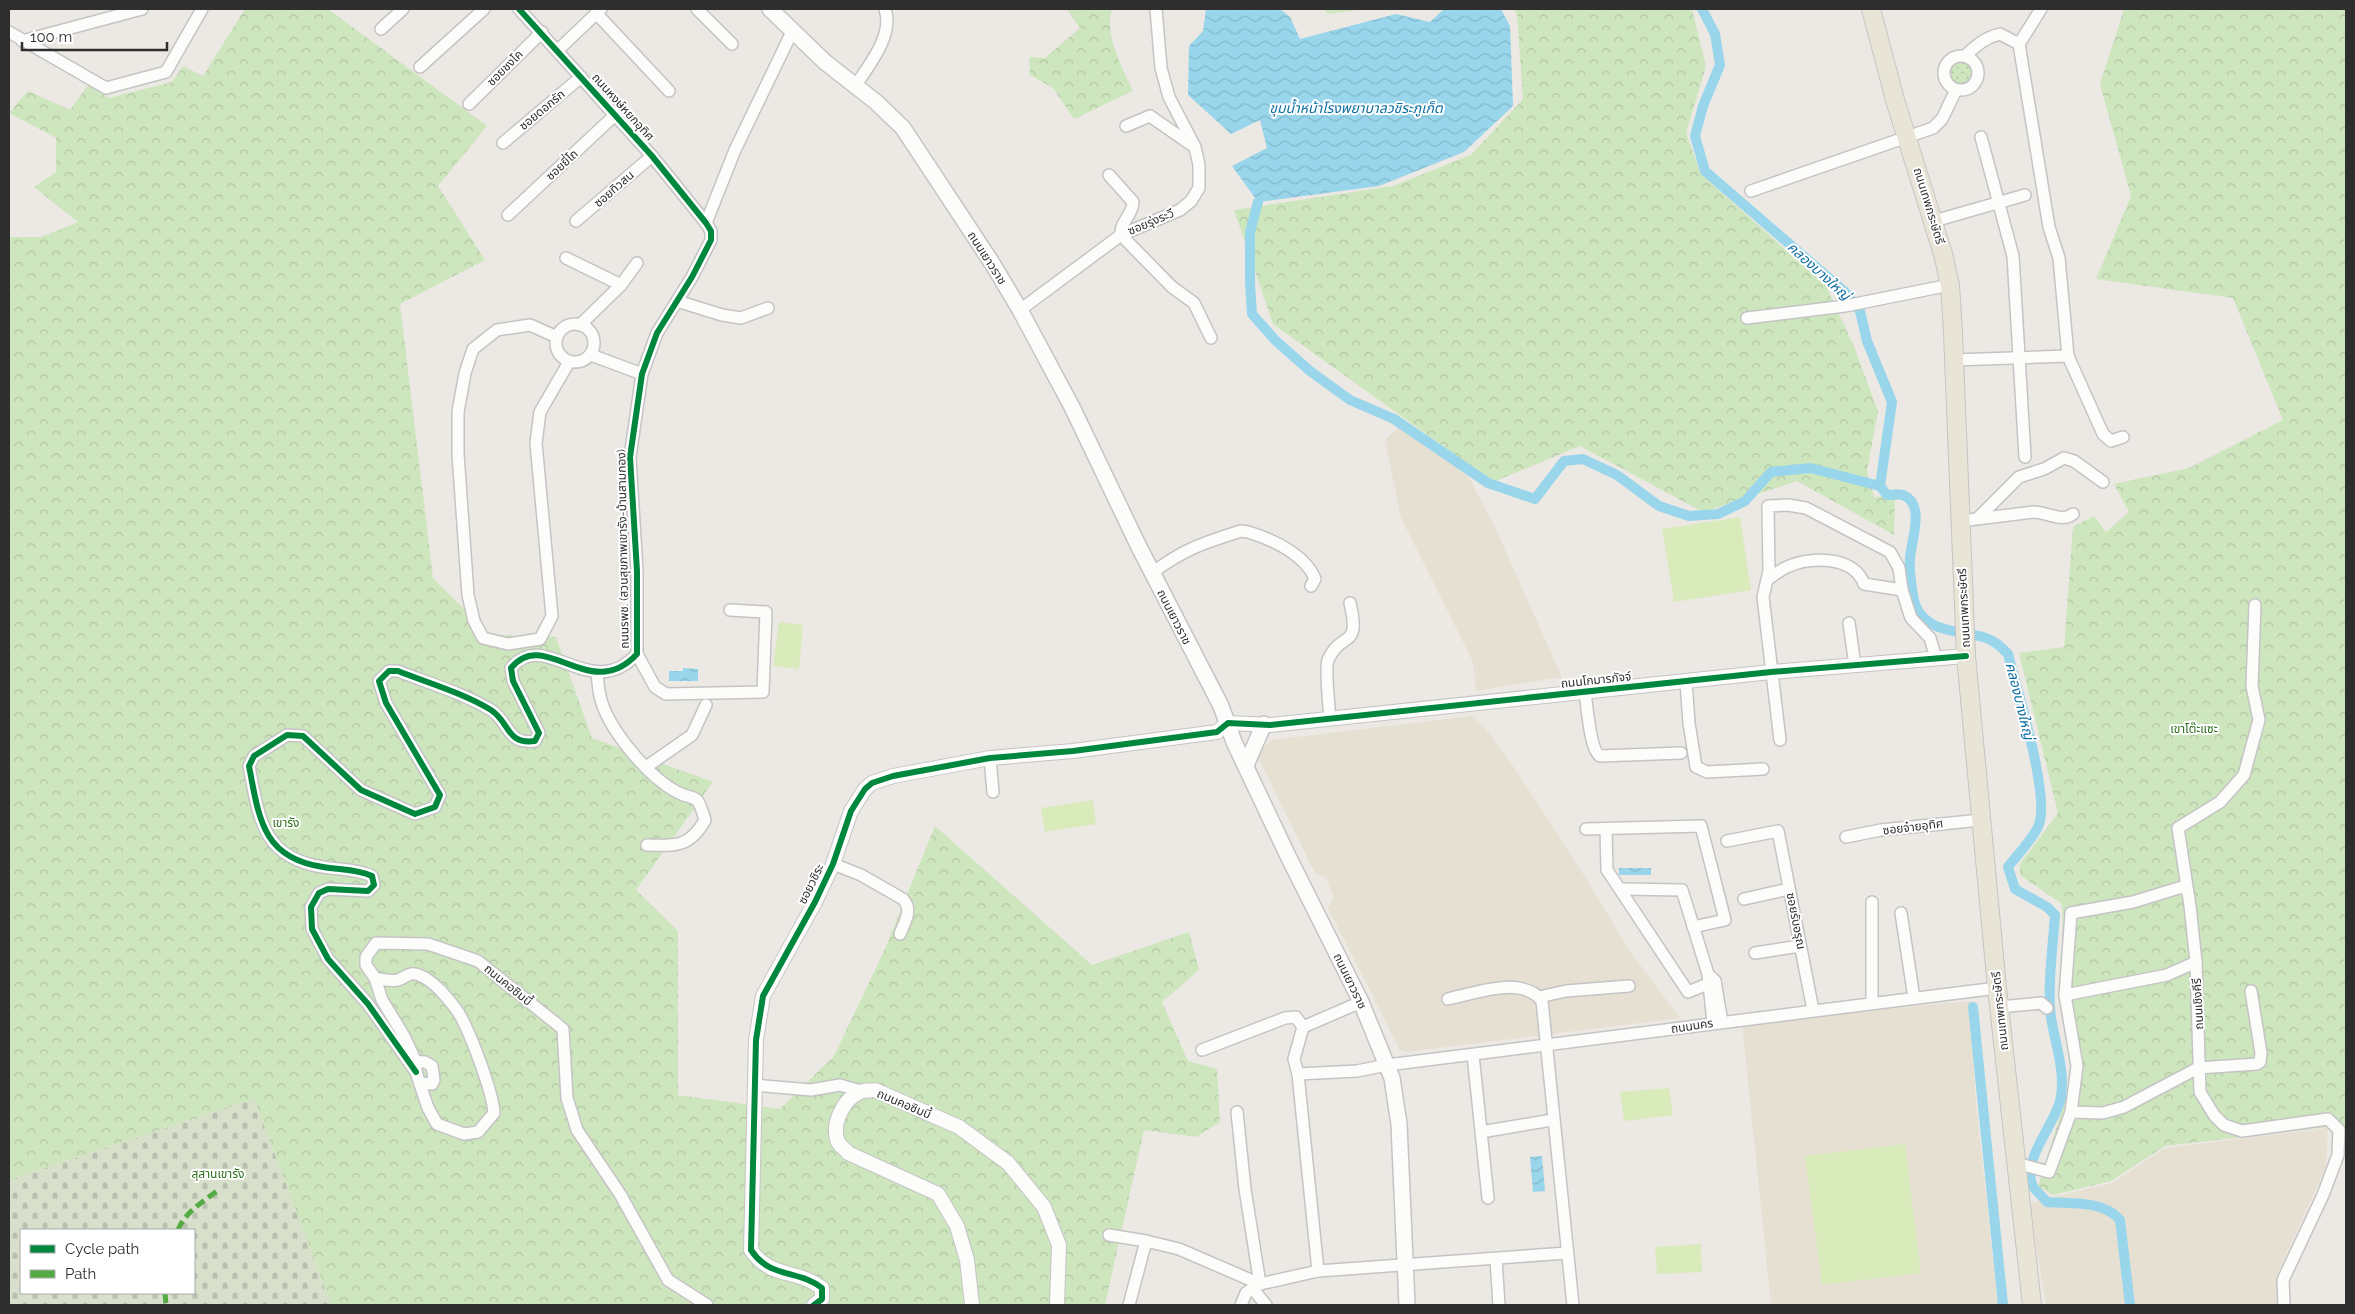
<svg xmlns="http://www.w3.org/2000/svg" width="2355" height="1314" viewBox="0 0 2355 1314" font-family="Raleway,'Noto Sans Thai',sans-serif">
  <defs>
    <pattern id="grass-dots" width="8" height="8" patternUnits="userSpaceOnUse" patternTransform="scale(1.25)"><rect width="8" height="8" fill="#cee6be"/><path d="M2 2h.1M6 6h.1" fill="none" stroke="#b1c6a4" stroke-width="1.8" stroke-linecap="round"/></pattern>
    <pattern id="forest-crowns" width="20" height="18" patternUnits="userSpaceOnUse" patternTransform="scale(1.25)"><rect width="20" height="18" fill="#cee6be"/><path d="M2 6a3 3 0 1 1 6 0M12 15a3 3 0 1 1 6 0" fill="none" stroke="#b1c6a4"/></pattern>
    <pattern id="cemetery-stones" width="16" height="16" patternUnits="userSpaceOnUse" patternTransform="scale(1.25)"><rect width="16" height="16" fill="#d8e0cc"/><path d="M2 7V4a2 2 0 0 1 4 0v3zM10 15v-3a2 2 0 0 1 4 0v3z" fill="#bac0b0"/></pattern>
    <pattern id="water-waves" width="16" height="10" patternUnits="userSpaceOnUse" patternTransform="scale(1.25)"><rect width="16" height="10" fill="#99d6ec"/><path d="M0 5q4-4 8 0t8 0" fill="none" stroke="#84b8cb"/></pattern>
  </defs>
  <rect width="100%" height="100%" fill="#ece8e4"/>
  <g fill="#e6e0d3">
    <path d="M 1400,426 L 1465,470 L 1494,525 L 1562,677 L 1476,691 L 1473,662 L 1401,518 L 1385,440 Z"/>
    <path d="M 1472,716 L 1486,729 L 1518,773 L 1587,880 L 1629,950 L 1680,1018 L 1407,1052 L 1400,1050 L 1328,908 L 1334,898 L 1326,878 L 1315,873 L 1257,755 L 1271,740 Z"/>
    <path d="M 1970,1001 L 1976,1105 L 1998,1305 L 1771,1305 L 1742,1023 Z"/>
    <path d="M 2328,1128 L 2326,1167 L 2276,1277 L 2280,1305 L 2046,1305 L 2029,1203 L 2112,1183 L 2165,1148 Z"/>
  </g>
  <circle fill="url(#grass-dots)" cx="1962" cy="73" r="13"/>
  <g fill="url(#forest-crowns)">
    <path d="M 245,9 L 328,9 L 487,126 L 438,186 L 485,260 L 400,304 L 433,578 L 490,635 L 556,637 L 592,738 L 713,782 L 636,890 L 678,931 L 678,1095 L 780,1109 L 834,1056 L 884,951 L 935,826 L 1092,965 L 1189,932 L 1199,970 L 1162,1002 L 1188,1061 L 1217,1069 L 1220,1122 L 1196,1137 L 1144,1130 L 1105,1305 L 331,1305 L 254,1099 L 9,1180 L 9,237 L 41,237 L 78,222 L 34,187 L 56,172 L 56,138 L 9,113 L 28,91 L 70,110 L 88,85 L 109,98 L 172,82 L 183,66 L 203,76 Z"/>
    <path d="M 1067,9 L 1112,9 C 1104,35 1122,67 1133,91 L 1074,119 L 1053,88 L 1030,75 L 1029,57 L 1045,58 L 1080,28 Z"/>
    <path d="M 1324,9 L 1366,9 L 1328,14 Z"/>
    <path d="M 1513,9 L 1692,9 L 1706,66 L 1686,133 L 1701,174 L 1826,286 L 1853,344 L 1878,411 L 1867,471 L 1874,497 L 1895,496 L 1894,535 L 1797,481 L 1703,512 L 1580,446 L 1493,482 L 1273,324 L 1234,210 L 1393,186 L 1471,155 L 1523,99 L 1517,14 Z"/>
    <path d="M 2124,9 L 2346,9 L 2346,1127 L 2328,1127 L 2165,1146 L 2111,1181 L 2053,1195 L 2038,1186 L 2074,1071 L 2064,999 L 2062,904 L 2020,875 L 2020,864 L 2058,813 L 2019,653 L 2064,647 L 2073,527 L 2094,516 L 2106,532 L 2129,512 L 2114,484 L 2189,468 L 2283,420 L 2233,298 L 2096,279 L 2131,196 L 2100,84 Z"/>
  </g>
  <path fill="url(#cemetery-stones)" fill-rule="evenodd" d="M 254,1099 L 331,1305 L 9,1305 L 9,1180 ZM 21,1230 L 194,1230 L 194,1293 L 21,1293 Z"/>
  <g fill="#d9eabb">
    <path d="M 1740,517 L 1751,590 L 1674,602 L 1662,529 Z"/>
    <path d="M 779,622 L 803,625 L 799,669 L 773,666 Z"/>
    <path d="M 1093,800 L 1096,824 L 1045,832 L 1041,808 Z"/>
    <path d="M 1669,1088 L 1673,1115 L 1624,1121 L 1620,1092 Z"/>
    <path d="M 1905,1144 L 1921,1273 L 1822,1285 L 1805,1156 Z"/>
    <path d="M 1701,1244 L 1702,1272 L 1657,1274 L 1655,1247 Z"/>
  </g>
  <g fill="url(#water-waves)">
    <path d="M 1206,9 L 1280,9 L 1290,17 L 1300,39 L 1396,14 L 1430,22 L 1444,9 L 1501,9 L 1510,26 L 1513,106 L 1464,152 L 1379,186 L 1258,202 L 1232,166 L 1267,148 L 1260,120 L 1231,134 L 1188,95 L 1189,46 L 1203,31 Z"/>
    <path d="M 683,668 L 698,669 L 698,681 L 669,681 L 669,671 L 683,671 Z"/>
    <rect x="1619" y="868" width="32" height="7"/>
    <path d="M 1542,1156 L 1545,1191 L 1533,1192 L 1530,1157 Z"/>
  </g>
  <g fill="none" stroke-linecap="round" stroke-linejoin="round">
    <g stroke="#99d6ec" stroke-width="10">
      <path d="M 1702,9 L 1715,34 L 1720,65 L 1703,106 L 1695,136 L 1705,171 L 1845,292 L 1860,311 L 1867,341 L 1892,402 L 1880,486 L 1887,495 C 1892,495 1899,494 1903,495 C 1926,504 1911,541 1910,558 C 1909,568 1912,594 1915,604 C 1925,633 1958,630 1983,637 C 1994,640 2000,646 2008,654 C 2016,687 2052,800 2038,827 C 2031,841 2018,854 2008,867 L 2015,889 L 2047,907 L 2055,915 C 2053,944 2047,990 2051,1017 C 2055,1044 2065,1069 2061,1096 C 2058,1122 2018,1162 2034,1188 C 2038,1193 2043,1197 2047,1202 C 2072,1204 2103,1200 2120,1220 L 2130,1305"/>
      <path d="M 1258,202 L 1250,232 L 1250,283 L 1252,314 L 1275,340 L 1310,371 L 1350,400 L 1394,419 L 1488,483 L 1535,499 L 1564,461 L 1583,459 L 1617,475 L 1659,506 L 1689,516 L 1718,514 L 1745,501 L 1771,472 L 1810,468 L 1880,486"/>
      <path d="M 1973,1007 L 2003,1305"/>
    </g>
    <defs>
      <g id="minor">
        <path d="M 697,9 L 732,44"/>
        <path d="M 596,13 L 669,91"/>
        <path d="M 381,29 L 403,9"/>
        <path d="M 9,32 L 106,88 L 166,72 L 202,9"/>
        <path d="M 22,41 L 142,9"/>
        <path d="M 2019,44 L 2041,9"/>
        <path d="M 558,50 L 601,9"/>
        <circle cx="1961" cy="73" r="17"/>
        <path d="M 1965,56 C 1977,45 1984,38 2000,34 L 2019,44 L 2049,227 L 2059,258 L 2068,356 L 2103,434 L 2111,441 L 2123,437"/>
        <path d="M 420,67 L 484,9"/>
        <path d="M 856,85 C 869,65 894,35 885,9"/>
        <path d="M 469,104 L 542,32"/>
        <path d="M 1126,126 L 1150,116 L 1193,146"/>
        <path d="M 1981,137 L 2013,256 L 2025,457"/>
        <path d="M 503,143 L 581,77"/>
        <path d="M 1109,175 L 1133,202 C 1133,215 1120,221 1121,235 L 1172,287 L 1194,303 L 1211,338"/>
        <path d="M 1751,191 L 1933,128 L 1942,119 L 1956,90"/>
        <path d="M 508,215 L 615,115"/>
        <path d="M 576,221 L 652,156"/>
        <path d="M 1934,221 L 2025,195"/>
        <path d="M 706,223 L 735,150 L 792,32"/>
        <path d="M 566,258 L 621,285"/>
        <path d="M 677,301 L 722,315 L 741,318 L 768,308"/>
        <path d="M 1020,310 L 1121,235 L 1180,210 L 1191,201 L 1199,188 L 1199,165 L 1195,147 L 1169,97 L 1161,68 L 1156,9"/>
        <path d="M 1747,318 L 1845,306 L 1950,285"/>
        <circle cx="575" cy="343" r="19"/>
        <path d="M 580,325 L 621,285 L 637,263"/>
        <path d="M 557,337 L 530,325 L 497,330 L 473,349 L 465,373 L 458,412 L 458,454 L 468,595 L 474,621 L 483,638 L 508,644 L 540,639 L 552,616 L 536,443 L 540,412 L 569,362"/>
        <path d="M 591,355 L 642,374"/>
        <path d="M 1954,360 L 2068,356"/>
        <path d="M 1979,517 L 2019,477 L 2044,469 L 2064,458 L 2074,461 L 2103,482"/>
        <path d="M 1960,521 L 2034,512 C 2047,512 2062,523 2073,514"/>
        <path d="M 1152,573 C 1184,549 1203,543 1241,531 L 1248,532 C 1272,539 1306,555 1315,579 L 1311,586"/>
        <path d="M 1767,580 C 1774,575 1780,570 1787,567 C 1811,556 1854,556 1864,584 L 1902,590"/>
        <path d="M 2255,605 L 2252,686 L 2259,720 L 2244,775 L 2220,802 L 2178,828 L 2190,906 L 2196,962 L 2200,1092 L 2214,1115 L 2224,1125 L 2242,1131 L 2328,1119 L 2339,1130 L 2338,1155 L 2323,1195 L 2283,1280 L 2284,1305"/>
        <path d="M 1849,623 L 1855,666"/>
        <path d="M 637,654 L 655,687 L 666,694 L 763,692 L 766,612 L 730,610"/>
        <path d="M 597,673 C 598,680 598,688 600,696 C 607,728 647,775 675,791 C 696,803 696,789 705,820 C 690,847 676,846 647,845"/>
        <path d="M 1686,682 L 1689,723 L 1696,767 L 1707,772 L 1763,769"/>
        <path d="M 1585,692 C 1587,706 1590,750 1600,756 L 1681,753"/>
        <path d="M 1330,719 C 1329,708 1325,667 1328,660 C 1342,629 1361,651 1350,603"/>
        <path d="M 1780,740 L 1763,597 L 1769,571 L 1768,506 L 1788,505 L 1806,508 L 1890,552 L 1899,568 L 1902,590 L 1911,618 L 1930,638 L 1936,658"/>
        <path d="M 990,758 L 993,792"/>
        <path d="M 646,767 L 692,735 L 706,705"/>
        <path d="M 1586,829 L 1701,826 L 1725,920 L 1693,927"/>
        <path d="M 1606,829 L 1607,870 L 1688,992 L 1715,981"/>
        <path d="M 1846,837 L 1881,830 L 1981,820"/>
        <path d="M 1727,841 L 1778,831 L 1813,1010"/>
        <path d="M 833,864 L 861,875 L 903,899 C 913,910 905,921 900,934"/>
        <path d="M 1622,889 L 1682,890 L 1708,974 L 1713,1023"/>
        <path d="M 2187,890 L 2182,887 L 2133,902 L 2071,913 L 2065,995 L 2077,1066 L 2071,1112 L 2103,1113 L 2124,1107 L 2198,1068 L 2257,1064 L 2260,1062 L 2261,1053 L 2251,991"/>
        <path d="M 1744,899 L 1789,889"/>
        <path d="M 1872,902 L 1872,1003"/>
        <path d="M 1901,913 L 1914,998"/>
        <path d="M 1755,953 L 1800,946"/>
        <path d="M 1711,977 L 1715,981 L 1722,1022"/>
        <path d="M 375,978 C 382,979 391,982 398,980 C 407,977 409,971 419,975 C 434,981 446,996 456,1009 C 468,1025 493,1093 494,1113 L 478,1132 L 464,1134 L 437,1124 L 428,1108 L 416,1072 L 416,1062 L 404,1036 L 382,1000 L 375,978 L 366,965 L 366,957 L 376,943 L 428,944 L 478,961 L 563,1029 L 567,1098 L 577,1130 L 620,1194 L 668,1280 L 707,1305"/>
        <path d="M 2065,995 L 2167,975 L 2196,962"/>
        <path d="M 1539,997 L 1566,991 L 1629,986"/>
        <path d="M 1448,999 C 1475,993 1523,975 1542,1001 L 1573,1305"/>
        <path d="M 1999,1007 L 2041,1003 L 2047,1008"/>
        <path d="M 1303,1027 L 1294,1059 L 1298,1074 L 1318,1271"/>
        <path d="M 1202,1050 L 1285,1018 L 1296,1017 L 1303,1027 L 1361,1002"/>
        <path d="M 1473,1055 L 1488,1198"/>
        <path d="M 410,1061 L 425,1062 L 432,1066 L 434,1080 L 432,1084 L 421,1083"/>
        <path d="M 416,1072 L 368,1004 L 328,959 L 312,929 L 311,907 L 319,893 L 328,889 L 368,891 L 374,885 L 372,876 C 357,869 340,870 323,867 C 262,858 259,818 249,766 L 254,756 L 287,735 L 303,736 L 361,790 L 415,814 L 435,807 L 440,795 L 386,703 L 379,681 L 389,671 L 398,671 C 428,683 463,693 491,710 C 510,722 506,745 535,741 L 539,733 L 513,681 L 511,668 C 545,626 590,705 637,654 L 637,571 L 630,457 L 642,374 L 657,333 L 692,277 L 711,240 L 711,231 L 706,223 L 652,156 L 519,9"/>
        <path d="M 1298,1074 L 1357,1071 L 1387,1065 L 1997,988"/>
        <path d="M 754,1085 L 811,1090 L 840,1085 L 861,1091"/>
        <path d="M 1237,1112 L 1245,1189 L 1260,1284"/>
        <path d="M 1481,1132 L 1552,1120"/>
        <path d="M 2016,1163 L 2049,1172 L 2071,1112"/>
        <path d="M 1109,1235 L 1146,1241 L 1179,1249 L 1260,1284"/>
        <path d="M 1496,1259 L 1499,1305"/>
        <path d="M 1252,1288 L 1266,1305"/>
        <path d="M 1129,1305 L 1146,1241"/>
        <path d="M 1241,1305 L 1246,1293 L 1260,1284 L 1318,1271 L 1567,1253"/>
      </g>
      <g id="tertiary">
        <path d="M 814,1305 L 822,1299 L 822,1288 C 798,1269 770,1279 751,1250 L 756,1040 L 763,996 L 815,902 L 833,864 L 851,811 L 865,789 L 872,783 L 893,776 L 990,758 L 1073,751 L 1217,732 L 1228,723 L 1270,725 L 1771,672 L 1966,656"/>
        <path d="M 972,1305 L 967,1260 L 957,1226 L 938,1194 L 848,1153 C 845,1149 840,1146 838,1142 C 831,1125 843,1099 860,1092 C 864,1090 870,1091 875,1090 L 959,1127 L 1008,1163 L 1044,1207 L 1059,1245 L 1057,1305"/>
      </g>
      <g id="secondary">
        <path d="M 770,9 L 825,62 L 876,102 L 903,128 L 992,263 L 1020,310 L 1072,407 L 1139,547 L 1221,706 L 1234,742 L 1288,856 L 1361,1002 L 1392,1078 L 1399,1124 L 1407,1305"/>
        <path d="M 1246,765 L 1264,724"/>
      </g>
      <path id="primary" d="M 1871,9 L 1895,100 L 1943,254 L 1950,285 L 1953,333 L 1966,656 L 1997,988 L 2032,1305"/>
    </defs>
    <use href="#minor" stroke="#c5c4c5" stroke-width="14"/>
    <use href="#tertiary" stroke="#c5c4c5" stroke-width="16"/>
    <use href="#secondary" stroke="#c5c4c5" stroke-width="18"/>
    <use href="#primary" stroke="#c6c5c4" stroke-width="20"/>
    <use href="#minor" stroke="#fcfcfb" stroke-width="11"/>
    <use href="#tertiary" stroke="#fcfcfb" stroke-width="14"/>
    <use href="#secondary" stroke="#fcfcfb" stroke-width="15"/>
    <use href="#primary" stroke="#e8e4d6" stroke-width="18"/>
    <g stroke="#54ab44" stroke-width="5" stroke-dasharray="10 5" stroke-linecap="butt">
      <path d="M 178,1230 C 185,1212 203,1202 218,1190"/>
      <path d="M 165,1293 L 166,1305"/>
    </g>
    <defs>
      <g id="cycleway">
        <path d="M 416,1072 L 368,1004 L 328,959 L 312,929 L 311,907 L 319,893 L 328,889 L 368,891 L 374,885 L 372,876 C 357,869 340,870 323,867 C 262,858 259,818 249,766 L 254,756 L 287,735 L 303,736 L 361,790 L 415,814 L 435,807 L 440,795 L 386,703 L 379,681 L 389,671 L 398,671 C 428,683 463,693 491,710 C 510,722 506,745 535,741 L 539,733 L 513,681 L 511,668 C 545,626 590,705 637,654 L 637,571 L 630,457 L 642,374 L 657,333 L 692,277 L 711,240 L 711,231 L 706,223 L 652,156 L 519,9"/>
        <path d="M 814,1305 L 822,1299 L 822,1288 C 798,1269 770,1279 751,1250 L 756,1040 L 763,996 L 815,902 L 833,864 L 851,811 L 865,789 L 872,783 L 893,776 L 990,758 L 1073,751 L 1217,732 L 1228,723 L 1270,725 L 1771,672 L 1966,656"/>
      </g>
    </defs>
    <use href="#cycleway" stroke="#fff" stroke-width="9"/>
    <use href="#cycleway" stroke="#00873e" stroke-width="6"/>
  </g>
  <g text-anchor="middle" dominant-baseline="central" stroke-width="4" stroke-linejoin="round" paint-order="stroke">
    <g font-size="12" fill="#2e2e2e" stroke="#fff">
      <text transform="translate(505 68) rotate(-45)">ซอยชงโค</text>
      <text transform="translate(623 107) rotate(48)">ถนนหงษ์หยกอุทิศ</text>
      <text transform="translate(542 110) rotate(-40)">ซอยดอกรัก</text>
      <text transform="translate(562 165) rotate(-43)">ซอยยี่โถ</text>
      <text transform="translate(614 189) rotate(-41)">ซอยทิวสน</text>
      <text transform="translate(1929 206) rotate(73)">ถนนเทพกระษัตรี</text>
      <text transform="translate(1151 222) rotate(-23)">ซอยรุ่งระวี</text>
      <text transform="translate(987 258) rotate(57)">ถนนเยาวราช</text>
      <text transform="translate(623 549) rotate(-91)">ถนนรพช. (สวนสุขภาพเขารัง-บ้านสามกอง)</text>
      <text transform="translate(1964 608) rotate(-93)">ถนนเทพกระษัตรี</text>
      <text transform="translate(1174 617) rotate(63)">ถนนเยาวราช</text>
      <text transform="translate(1596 680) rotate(-6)">ถนนโกมารภัจจ์</text>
      <text transform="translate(1913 827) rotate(-7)">ซอยจ๋ายอุทิศ</text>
      <text transform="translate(811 884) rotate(-64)">ซอยวชิระ</text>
      <text transform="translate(1796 921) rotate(79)">ซอยรับอรุณ</text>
      <text transform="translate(1350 981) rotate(64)">ถนนเยาวราช</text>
      <text transform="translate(508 985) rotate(39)">ถนนคอซิมบี้</text>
      <text transform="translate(2198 1004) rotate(-93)">ถนนเชิงคีรี</text>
      <text transform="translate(2000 1011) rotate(-96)">ถนนเทพกระษัตรี</text>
      <text transform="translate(1692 1026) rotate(-8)">ถนนนคร</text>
      <text transform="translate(904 1104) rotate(23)">ถนนคอซิมบี้</text>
    </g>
    <g font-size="12" fill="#2c6e1b" stroke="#fff">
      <text x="2194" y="729">เขาโต๊ะแซะ</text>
      <text x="286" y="823">เขารัง</text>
      <text x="218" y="1174">สุสานเขารัง</text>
    </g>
    <g font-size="14" font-style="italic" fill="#0d6fa3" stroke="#fff">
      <text x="1356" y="108">ขุมน้ำหน้าโรงพยาบาลวชิระภูเก็ต</text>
      <text transform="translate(1819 271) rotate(42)">คลองบางใหญ่</text>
      <text transform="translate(2020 701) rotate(76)">คลองบางใหญ่</text>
    </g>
  </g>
  <rect width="2355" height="1314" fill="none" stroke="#2e2e2e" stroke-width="20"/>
  <rect x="20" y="1229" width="175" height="65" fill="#ffffff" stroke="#ababab"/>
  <rect x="30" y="1245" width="25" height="8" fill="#00873e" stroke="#ababab"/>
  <text x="65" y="1254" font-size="15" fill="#2e2e2e">Cycle path</text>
  <rect x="30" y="1270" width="25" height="8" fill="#54ab44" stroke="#ababab"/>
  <text x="65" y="1279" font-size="15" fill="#2e2e2e">Path</text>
  <path d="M22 42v8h145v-8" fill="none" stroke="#2e2e2e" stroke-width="2.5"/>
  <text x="30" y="42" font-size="15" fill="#2e2e2e" stroke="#ffffff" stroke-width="4" paint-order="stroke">100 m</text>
</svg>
